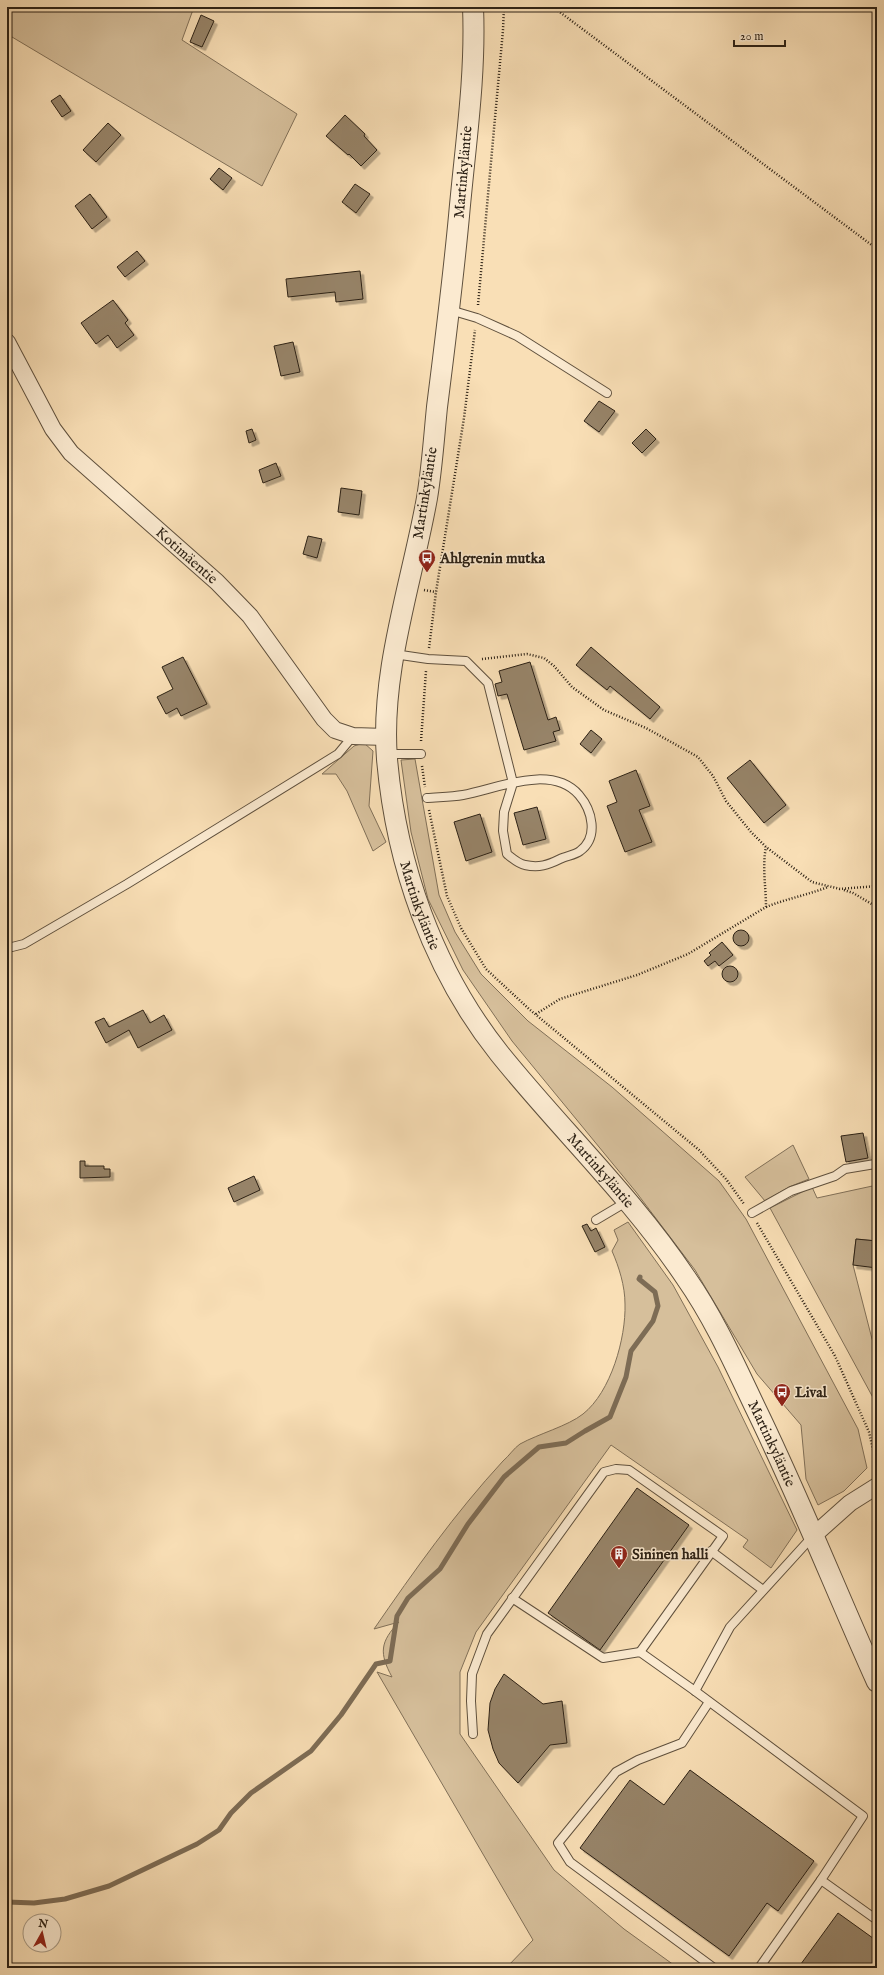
<svg xmlns="http://www.w3.org/2000/svg" width="884" height="1975" viewBox="0 0 884 1975" font-family="'IM FELL English',serif">
  <defs>
    <filter id="shadow"><feDropShadow dx="3.5" dy="3.5" stdDeviation="0" flood-color="#0004"/></filter>
  </defs>
  <rect width="100%" height="100%" fill="#f9dfb6"/>
  <filter id="stains"><feTurbulence type="fractalNoise" baseFrequency=".005" numOctaves="4"/><feColorMatrix values="0 0 0 0 .2 0 0 0 0 .09 0 0 0 0 .02 0 0 0 .5 -.17"/></filter>
  <radialGradient id="worn" r=".72"><stop offset=".6" stop-color="#630" stop-opacity="0"/><stop offset="1" stop-color="#630" stop-opacity=".3"/></radialGradient>
  <g fill="#d6bf9b" stroke="#817058">
    <path d="M 7,7 L 194,7 L 182,40 L 297,114 L 262,186 L 7,34 Z"/>
    <path d="M 364,743 L 373,751 L 369,806 L 386,842 L 373,851 L 347,791 L 336,774 L 322,774 L 354,746 Z"/>
    <path d="M 415,759 L 439,895 L 455,932 L 481,974 L 528,1021 L 612,1087 L 719,1181 L 746,1219 L 858,1429 L 867,1468 L 844,1491 L 818,1505 L 806,1479 L 801,1425 L 757,1374 L 695,1270 L 636,1192 L 512,1041 L 463,970 L 428,899 L 411,832 L 401,760 Z"/>
    <path d="M 793,1145 L 809,1179 L 789,1187 L 765,1201 L 745,1177 Z"/>
    <path d="M 877,1185 L 877,1241 L 856,1239 L 853,1265 L 872,1339 L 877,1352 L 877,1405 L 770,1208 L 812,1187 L 817,1198 Z"/>
    <path d="M 628,1222 L 673,1285 L 718,1367 L 797,1530 L 771,1568 L 743,1547 L 748,1540 L 611,1445 L 476,1632 L 460,1672 L 460,1734 L 554,1870 L 624,1929 L 678,1968 L 506,1968 L 533,1940 L 377,1672 L 392,1677 C 379,1653 380,1642 399,1622 L 374,1629 C 414,1571 455,1513 503,1461 C 509,1456 514,1448 520,1444 C 538,1434 568,1426 583,1414 C 611,1392 626,1338 625,1304 C 625,1286 619,1267 612,1251 L 618,1240 L 614,1230 Z"/>
  </g>
  <g fill="none" stroke-linecap="round" stroke-linejoin="round">
    <path stroke="#7d6c55" stroke-width="5" d="M 7,1902 L 34,1903 L 65,1899 L 109,1886 L 197,1844 L 219,1830 L 231,1813 L 251,1793 L 311,1751 L 341,1715 L 376,1664 L 390,1661 L 397,1616 L 408,1598 L 440,1569 L 468,1524 L 504,1477 L 539,1447 L 566,1443 L 585,1431 L 610,1417 L 626,1377 L 631,1351 L 653,1321 L 658,1306 L 655,1292 L 639,1279 L 640,1277"/>
  </g>
  <g fill="#978469" stroke="#2c2115" filter="url(#shadow)">
    <path d="M 201,15 L 214,21 L 202,47 L 190,42 Z"/>
    <path d="M 60,95 L 71,111 L 62,117 L 51,101 Z"/>
    <path d="M 345,115 L 365,134 L 364,136 L 377,150 L 361,166 L 349,154 L 348,155 L 326,136 Z"/>
    <path d="M 108,123 L 121,135 L 96,162 L 83,150 Z"/>
    <path d="M 219,168 L 232,178 L 223,190 L 210,179 Z"/>
    <path d="M 355,184 L 370,194 L 356,213 L 342,202 Z"/>
    <path d="M 90,194 L 107,217 L 92,229 L 75,206 Z"/>
    <path d="M 137,251 L 145,261 L 125,277 L 117,267 Z"/>
    <path d="M 360,271 L 363,299 L 336,302 L 335,292 L 288,297 L 286,279 Z"/>
    <path d="M 113,300 L 128,320 L 125,323 L 134,335 L 117,348 L 108,335 L 96,344 L 81,323 Z"/>
    <path d="M 293,342 L 300,372 L 281,376 L 274,346 Z"/>
    <path d="M 599,401 L 615,411 L 599,432 L 584,421 Z"/>
    <path d="M 252,429 L 256,440 L 249,443 L 246,431 Z"/>
    <path d="M 646,429 L 656,439 L 642,453 L 632,443 Z"/>
    <path d="M 276,463 L 281,476 L 263,483 L 259,470 Z"/>
    <path d="M 341,488 L 362,491 L 359,515 L 338,512 Z"/>
    <path d="M 308,536 L 322,539 L 317,558 L 303,554 Z"/>
    <path d="M 591,647 L 660,707 L 650,719 L 610,686 L 607,690 L 576,665 Z"/>
    <path d="M 183,657 L 207,704 L 181,716 L 177,708 L 166,714 L 157,697 L 173,689 L 162,667 Z"/>
    <path d="M 530,662 L 548,720 L 556,717 L 560,730 L 553,732 L 556,741 L 524,750 L 507,694 L 498,696 L 495,684 L 502,682 L 499,671 Z"/>
    <path d="M 591,730 L 602,739 L 591,753 L 580,744 Z"/>
    <path d="M 750,760 L 786,805 L 764,823 L 727,778 Z"/>
    <path d="M 636,770 L 650,806 L 639,810 L 652,842 L 625,852 L 607,806 L 617,802 L 609,781 Z"/>
    <path d="M 537,807 L 546,839 L 523,845 L 514,813 Z"/>
    <path d="M 480,814 L 492,852 L 466,861 L 454,822 Z"/>
    <circle cx="741" cy="938" r="8"/>
    <path d="M 722,942 L 733,955 L 719,966 L 715,961 L 708,966 L 704,961 L 711,955 L 709,953 Z"/>
    <circle cx="730" cy="974" r="8"/>
    <path d="M 143,1010 L 150,1023 L 164,1015 L 172,1030 L 138,1048 L 129,1030 L 106,1043 L 95,1022 L 104,1018 L 109,1027 Z"/>
    <path d="M 863,1133 L 868,1158 L 846,1162 L 841,1136 Z"/>
    <path d="M 80,1161 L 85,1161 L 85,1166 L 104,1166 L 104,1169 L 110,1169 L 110,1177 L 80,1178 Z"/>
    <path d="M 254,1176 L 260,1190 L 234,1202 L 228,1188 Z"/>
    <path d="M 587,1224 L 591,1231 L 596,1228 L 605,1247 L 595,1252 L 582,1226 Z"/>
    <path d="M 856,1239 L 877,1241 L 877,1268 L 853,1265 Z"/>
    <path d="M 637,1488 L 689,1525 L 600,1650 L 548,1613 Z"/>
    <path d="M 504,1674 L 543,1704 L 562,1701 L 567,1743 L 550,1745 L 518,1783 L 499,1763 L 493,1749 L 488,1730 L 490,1703 L 495,1689 Z"/>
    <path d="M 690,1770 L 814,1861 L 778,1911 L 767,1903 L 729,1956 L 580,1848 L 630,1780 L 664,1805 Z"/>
    <path d="M 838,1913 L 877,1941 L 877,1968 L 798,1968 Z"/>
  </g>
  <g fill="none" stroke-linecap="round" stroke-linejoin="round">
    <defs>
      <g id="service">
        <path d="M 450,310 L 477,318 L 517,336 L 607,393"/>
        <path d="M 394,654 L 428,659 L 466,661 L 488,683 L 513,783 L 504,812 L 503,831 L 507,854 C 512,858 519,864 525,865 C 539,868 548,865 560,859 C 566,856 575,855 580,851 C 599,837 592,810 579,795 C 551,763 497,789 463,795 C 451,797 438,797 427,798"/>
        <path d="M 388,754 L 421,754"/>
        <path d="M 7,946 L 12,947 L 24,944 L 127,884 L 338,754 L 353,736"/>
        <path d="M 752,1213 L 791,1191 L 835,1176 L 845,1169 L 875,1164"/>
        <path d="M 596,1220 L 628,1201"/>
        <path d="M 711,1551 L 763,1590"/>
        <path d="M 512,1598 L 603,1658 L 640,1652 L 695,1691 L 863,1816 L 821,1880 L 877,1920"/>
        <path d="M 695,1691 L 730,1627 L 812,1537"/>
        <path d="M 709,1702 L 682,1743 L 638,1760 L 616,1772 L 558,1843 L 570,1862 L 714,1968"/>
        <path d="M 473,1734 L 471,1701 L 472,1674 L 487,1634 L 604,1472 L 616,1469 L 629,1470 L 723,1536 L 640,1652"/>
        <path d="M 759,1968 L 821,1880"/>
      </g>
      <g id="minor">
        <path id="s1" d="M 7,342 L 53,429 L 71,453 L 217,582 L 250,616 L 324,719 L 335,730 L 353,736 L 386,737"/>
        <path d="M 813,1536 L 850,1503 L 877,1486"/>
      </g>
      <g id="tertiary">
        <path id="s2" d="M 473,7 C 476,77 465,147 459,216 C 453,280 445,344 437,407 C 434,437 432,468 427,498 C 412,582 380,672 387,759 C 396,864 433,970 499,1053 C 560,1129 632,1197 686,1278 C 714,1318 734,1363 755,1407 C 799,1497 836,1591 877,1682"/>
      </g>
    </defs>
    <use href="#service" stroke="#5f503d" stroke-width="10"/>
    <use href="#minor" stroke="#5f503d" stroke-width="18"/>
    <use href="#tertiary" stroke="#5f503d" stroke-width="22"/>
    <g stroke="#2c2115" stroke-width="2.5" stroke-dasharray="1 2" stroke-linecap="butt">
      <path d="M 553,7 L 877,249"/>
      <path d="M 478,305 L 503,30 L 504,7"/>
      <path d="M 424,590 L 436,592"/>
      <path d="M 429,648 L 436,592 L 464,418 L 475,330"/>
      <path d="M 482,659 L 527,654 L 544,658 L 554,666 L 572,687 L 604,710 L 646,728 L 698,757 L 713,776 L 726,801 L 751,832 L 766,847 L 812,882 L 840,889 L 877,886"/>
      <path d="M 421,741 L 426,671"/>
      <path d="M 422,766 L 425,787"/>
      <path d="M 429,810 L 447,896 L 461,928 L 486,969 L 529,1009 L 699,1150 L 726,1179 L 744,1204"/>
      <path d="M 844,890 L 853,893 L 877,907"/>
      <path d="M 766,907 C 786,899 807,895 828,887"/>
      <path d="M 536,1014 L 560,999 L 637,975 L 688,954 L 766,907 C 766,887 762,867 766,847"/>
      <path d="M 757,1223 L 835,1356 L 869,1432 L 877,1467"/>
    </g>
    <use href="#service" stroke="#fbead0" stroke-width="8"/>
    <use href="#minor" stroke="#fbead0" stroke-width="16"/>
    <use href="#tertiary" stroke="#fbead0" stroke-width="20"/>
  </g>
  <defs>
    <symbol id="bus-pin" viewBox="-11 -11 22 30"><path d="M0 17L-7.5 6A9.5 9.5 0 1 1 7.5 6Z" fill="#8f2418" stroke="#fbead0"/><path d="M-5-6H5V4H4V6H2V4H-2V6H-4V4H-5ZM-3.5-4V0h7V-4ZM-3.5 1.2v1.5H-2V1.2ZM2 1.2v1.5H3.5V1.2Z" fill="#fff"/></symbol>
    <symbol id="building-pin" viewBox="-11 -11 22 30"><path d="M0 17L-7.5 6A9.5 9.5 0 1 1 7.5 6Z" fill="#8f2418" stroke="#fbead0"/><path d="M-4-6H4V6H1V3H-1V6H-4ZM-2.5-4.3h1.7v1.8h-1.7ZM.8-4.3h1.7v1.8H.8ZM-2.5-1h1.7V.8h-1.7ZM.8-1h1.7V.8H.8Z" fill="#fff"/></symbol>
  </defs>
  <g fill-rule="evenodd">
    <use href="#bus-pin" x="417" y="548" width="20" height="27"/>
    <use href="#bus-pin" x="772" y="1382" width="20" height="27"/>
    <use href="#building-pin" x="609" y="1544" width="20" height="27"/>
  </g>
  <g text-anchor="middle" dominant-baseline="central" stroke-width="3" stroke-linejoin="round" paint-order="stroke">
    <g font-size="15" fill="#2c2115" stroke="#fbead0">
      <text transform="translate(463 172) rotate(-85)">Martinkyläntie</text>
      <text transform="translate(425 493) rotate(-81)">Martinkyläntie</text>
      <text stroke="none"><textPath href="#s1" startOffset="283">Kotimäentie</textPath></text>
      <text stroke="none"><textPath href="#s2" startOffset="909">Martinkyläntie</textPath></text>
      <text stroke="none"><textPath href="#s2" startOffset="1233">Martinkyläntie</textPath></text>
      <text stroke="none"><textPath href="#s2" startOffset="1557">Martinkyläntie</textPath></text>
    </g>
    <g font-size="15" font-weight="bold" fill="#2c2115" stroke="#fbead0" text-anchor="start">
      <text x="440" y="558">Ahlgrenin mutka</text>
      <text x="795" y="1392">Lival</text>
      <text x="632" y="1554">Sininen halli</text>
    </g>
  </g>
  <rect width="884" height="1975" fill="none" stroke="#f9dfb6" stroke-width="24"/>
  <rect x="8" y="8" width="868" height="1959" fill="none" stroke="#2c2115" stroke-width="2"/>
  <rect x="12" y="12" width="860" height="1951" fill="none" stroke="#2c2115"/>
  <g transform="translate(42 1933) rotate(8)"><circle r="19" fill="#fbead0" stroke="#a89a85"/>
  <path d="M0-3L7 15L0 10L-7 15Z" fill="#8f2418"/>
  <text y="-6" font-size="11" font-weight="bold" text-anchor="middle" fill="#2c2115">N</text>
  </g>
  <path d="M734 40v6h51v-6" fill="none" stroke="#2c2115" stroke-width="2"/>
  <text x="740" y="40" font-size="12" fill="#2c2115" stroke="#fbead0" stroke-width="3" paint-order="stroke">20 m</text>
  <rect width="100%" height="100%" filter="url(#stains)"/>
  <rect width="100%" height="100%" fill="url(#worn)"/>
</svg>
